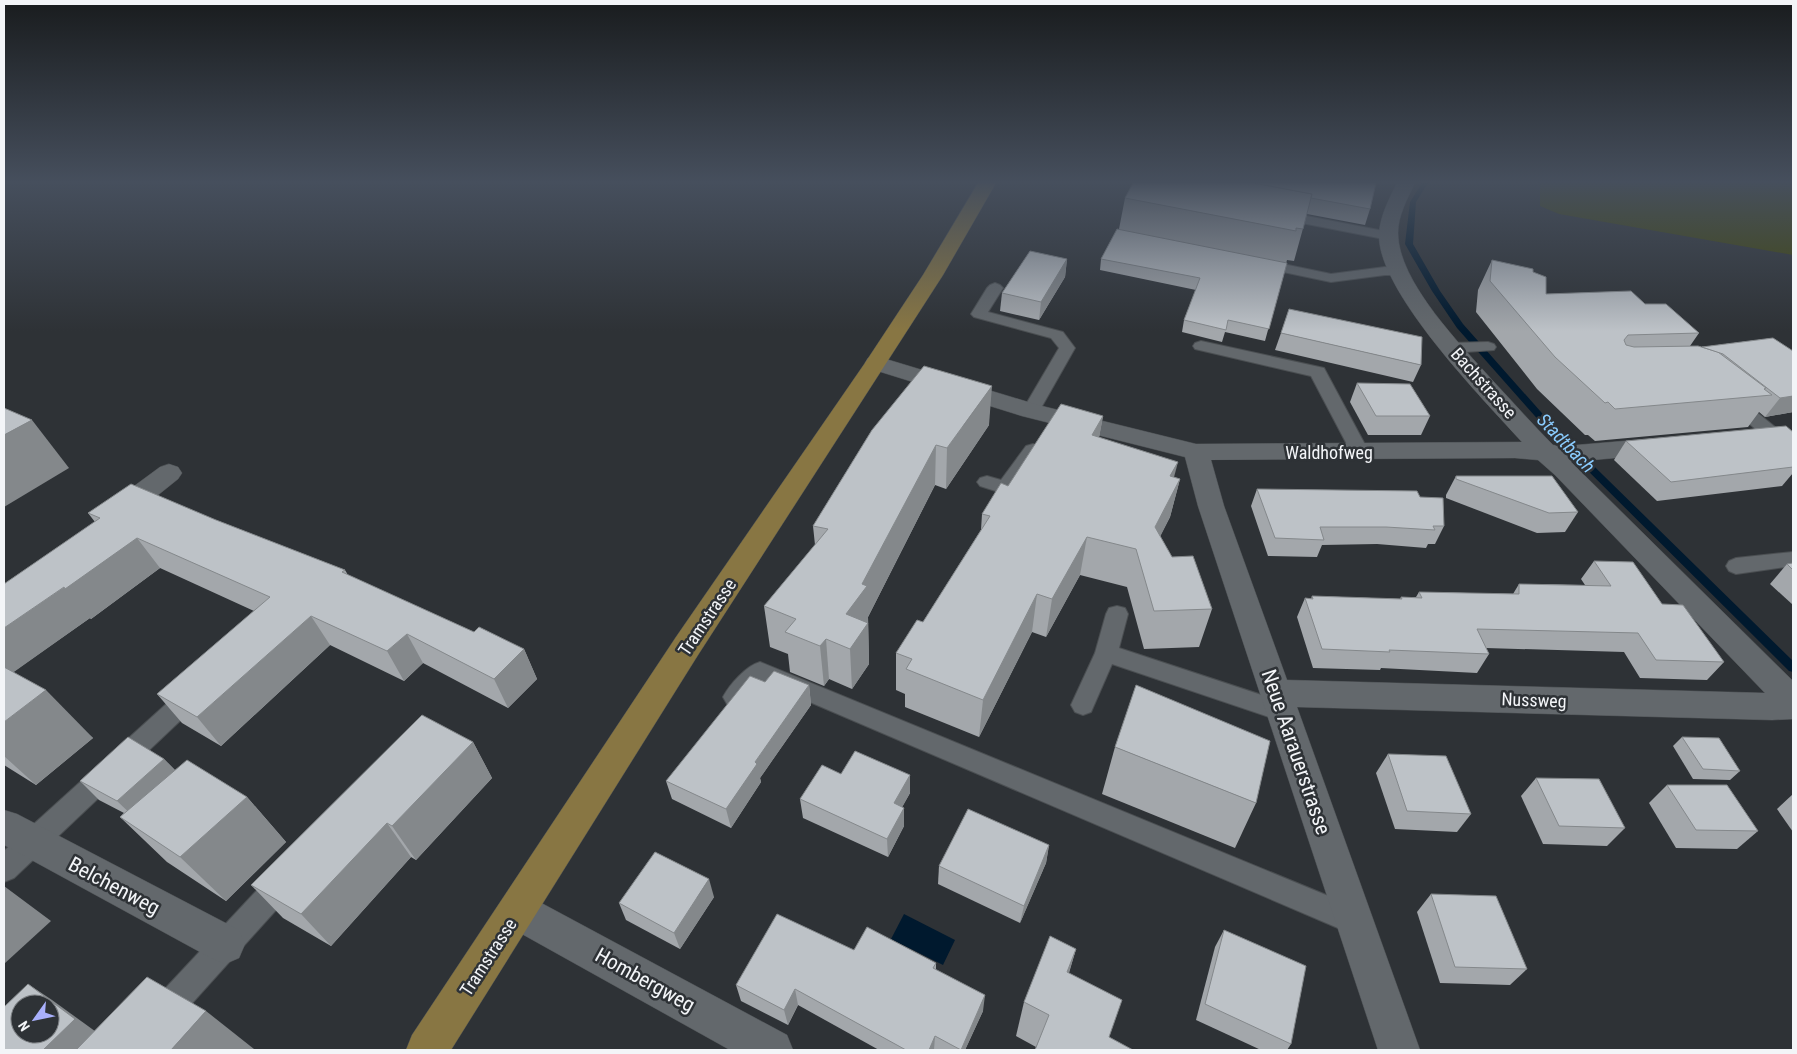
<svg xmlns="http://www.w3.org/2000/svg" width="1797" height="1054" viewBox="0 0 1797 1054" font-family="'Roboto Condensed',sans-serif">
  <rect width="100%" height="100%" fill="#2e3236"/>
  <path fill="#414605" d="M 1540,183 L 1793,183 L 1793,255 L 1559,214 L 1540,206 Z"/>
  <path fill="#00192e" d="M 904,914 L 955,940 L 943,965 L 891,939 Z"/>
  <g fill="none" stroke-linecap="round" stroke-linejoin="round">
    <path fill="#00192e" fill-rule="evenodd" d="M 1422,183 L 1428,183 L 1416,202 L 1413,244 L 1440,291 L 1463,324 L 1556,429 L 1793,661 L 1793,672 L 1789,671 L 1550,433 L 1457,328 L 1432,291 L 1405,244 L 1410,202 Z"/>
    <defs>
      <g id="service">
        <path d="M 1281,211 L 1389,232 L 1396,236 L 1389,240 L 1276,218 L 1274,215 L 1276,212 Z"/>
        <path d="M 1259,259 L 1331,274 L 1385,267 L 1404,269 L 1406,272 L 1404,275 L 1385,275 L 1331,282 L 1254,266 L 1252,263 L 1254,260 Z"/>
        <path d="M 995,283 L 1000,285 L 1003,288 L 988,312 L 1063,332 L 1075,348 L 1037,415 L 1031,416 L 1025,415 L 1022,411 L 1059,348 L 1051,338 L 974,317 L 971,314 L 987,288 L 990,285 Z"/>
        <path d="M 1201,341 L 1324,368 L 1369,452 L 1367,456 L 1360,458 L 1353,456 L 1311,376 L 1195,349 L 1193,346 L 1195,343 Z"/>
        <path d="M 1488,342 L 1494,344 L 1496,347 L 1494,350 L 1451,353 L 1445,351 L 1443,348 L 1445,345 L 1451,343 Z"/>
        <path d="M 1733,397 L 1739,398 L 1780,431 L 1783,435 L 1780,439 L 1774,441 L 1768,439 L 1727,406 L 1724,402 L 1727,398 Z"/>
        <path d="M 1033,444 L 1040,446 L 1042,450 L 1012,493 L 1005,494 L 980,486 L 977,482 L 980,478 L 987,476 L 1001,480 L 1026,446 Z"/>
        <path d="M 1793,552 L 1793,566 L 1736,574 L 1729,571 L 1726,566 L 1729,561 L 1736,558 Z"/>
        <path d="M 1117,606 L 1125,608 L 1128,614 L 1119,648 L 1289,704 L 1293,711 L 1289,718 L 1281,721 L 1112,664 L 1091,712 L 1083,715 L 1075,712 L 1071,705 L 1095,653 L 1106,614 L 1109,608 Z"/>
        <path d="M 760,662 L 1365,911 L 1369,921 L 1365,931 L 1355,935 L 1345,931 L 763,682 C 752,694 745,710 727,704 L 723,697 C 730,684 746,666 760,662 Z"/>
        <path d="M 193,684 L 201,687 L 205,694 L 201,701 L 14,878 L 4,882 L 4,851 L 185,687 Z"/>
        <path d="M 285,867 L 295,871 L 299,880 L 295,889 L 150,1050 L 114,1050 L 118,1039 L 275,871 Z"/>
      </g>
      <g id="minor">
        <path d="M 1397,183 L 1415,183 C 1407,199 1398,216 1398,233 C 1398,282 1462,346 1493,381 C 1513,402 1532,424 1553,445 L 1565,446 L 1659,438 L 1668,440 L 1672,446 L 1668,452 L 1659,454 L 1571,462 L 1793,681 L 1793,719 L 1772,720 L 1297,707 L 1420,1050 L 1378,1050 L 1198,506 L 1185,457 L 1022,416 L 868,368 L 865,363 L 868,358 L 876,356 L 1038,405 L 1196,444 L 1522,442 C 1483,399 1377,291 1379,234 C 1380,216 1389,199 1397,183 ZM 1515,458 L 1538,460 L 1555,475 L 1765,693 L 1287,680 L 1224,506 L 1211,460 Z"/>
        <path d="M 169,464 L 178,467 L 182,473 L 178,479 L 127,520 L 117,522 L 107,520 L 103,513 L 107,506 L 160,467 Z"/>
        <path d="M 4,810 L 17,814 L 239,930 L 245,944 L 239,958 L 225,964 L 211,958 L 4,845 Z"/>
        <path d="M 518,892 L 532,898 L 787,1035 L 793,1050 L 730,1050 L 504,924 L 499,911 L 504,898 Z"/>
      </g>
      <path id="primary" d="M 978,183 L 996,183 L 943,275 L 698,655 L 451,1050 L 406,1050 L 412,1035 L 676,637 L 865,363 L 923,275 Z"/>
    </defs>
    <use href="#service" stroke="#4b4f52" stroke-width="2"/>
    <use href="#minor" stroke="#4b4f52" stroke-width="1"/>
    <use href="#primary" stroke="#4b4f52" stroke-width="1"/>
    <use href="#service" fill="#63686c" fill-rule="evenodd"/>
    <use href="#minor" fill="#63686c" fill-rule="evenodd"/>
    <use href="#primary" fill="#887643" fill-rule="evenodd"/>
  </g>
  <g fill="#a3a7ab">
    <path d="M 1376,183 L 1370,209 L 1365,225 L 1307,214 L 1294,261 L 1287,260 L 1265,341 L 1225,332 L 1222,342 L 1182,332 L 1184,320 L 1196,290 L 1100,270 L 1101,259 L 1119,229 L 1125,198 Z"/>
    <path d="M 1067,259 L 1065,277 L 1039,320 L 1000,311 L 1002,293 Z"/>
    <path d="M 1492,260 L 1533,272 L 1546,294 L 1645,304 L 1699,333 L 1690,346 L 1702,347 L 1773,338 L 1793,412 L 1765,417 L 1759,412 L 1748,427 L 1595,441 L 1588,435 L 1585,435 L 1537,389 L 1476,312 L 1478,290 Z"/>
    <path d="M 1281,333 L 1421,365 L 1413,382 L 1275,350 Z"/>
    <path d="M 1357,383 L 1430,416 L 1421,435 L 1368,435 L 1350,402 Z"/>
    <path d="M 1103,416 L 1099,437 L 1174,477 L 1180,479 L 1170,517 L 1160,536 L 1172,557 L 1212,609 L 1199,647 L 1144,649 L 1127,587 L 1080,575 L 1046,637 L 1032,632 L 979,737 L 905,707 L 905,694 L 896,690 L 896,653 L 923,622 L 981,530 L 982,514 Z"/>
    <path d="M 989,425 L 946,489 L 935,485 L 868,617 L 869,664 L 852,689 L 829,679 L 824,686 L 790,672 L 788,654 L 770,647 L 764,606 L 815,545 L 813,526 L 872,430 Z"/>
    <path d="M 1793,432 L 1793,473 L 1782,486 L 1657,501 L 1614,460 L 1626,441 Z"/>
    <path d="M 1456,476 L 1578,512 L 1565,532 L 1537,533 L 1446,498 L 1446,495 Z"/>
    <path d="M 1257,489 L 1420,497 L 1444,526 L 1435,544 L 1428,544 L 1426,548 L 1377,544 L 1322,545 L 1317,557 L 1268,556 L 1251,506 Z"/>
    <path d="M 88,513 L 216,520 L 345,570 L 348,575 L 474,632 L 524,649 L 537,679 L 508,708 L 423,663 L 404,681 L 330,645 L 221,746 L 182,723 L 157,694 L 254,611 L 160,568 L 91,619 L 90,618 L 13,672 L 93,738 L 36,785 L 4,765 L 4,584 L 95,522 Z"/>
    <path d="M 1594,561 L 1662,604 L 1724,662 L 1707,680 L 1640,678 L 1624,652 L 1486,648 L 1489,654 L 1477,673 L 1381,668 L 1380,670 L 1313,668 L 1297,617 L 1305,598 L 1311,599 L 1312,596 L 1400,599 L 1401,597 L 1416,597 L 1419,592 L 1513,594 L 1519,584 L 1585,585 L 1581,579 Z"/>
    <path d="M 1793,563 L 1793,605 L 1770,584 L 1787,564 Z"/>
    <path d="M 765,682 L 809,685 L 811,705 L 760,778 L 761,782 L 731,828 L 672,799 L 666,781 Z"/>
    <path d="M 1682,737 L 1740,771 L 1730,780 L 1693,779 L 1673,746 Z"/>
    <path d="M 473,742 L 492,778 L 416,860 L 411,857 L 331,946 L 283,918 L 251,885 Z"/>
    <path d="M 1115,747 L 1256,803 L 1235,848 L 1102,794 Z"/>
    <path d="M 1388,754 L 1471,814 L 1457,832 L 1395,829 L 1376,773 Z"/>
    <path d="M 164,759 L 175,770 L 247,797 L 286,842 L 226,901 L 167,862 L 120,817 L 124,813 L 99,800 L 80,781 Z"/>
    <path d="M 841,774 L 910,775 L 910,793 L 902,807 L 904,826 L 888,857 L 803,818 L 800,799 Z"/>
    <path d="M 1536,778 L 1625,828 L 1607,846 L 1543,844 L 1521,796 Z"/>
    <path d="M 1667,785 L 1758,831 L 1737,849 L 1676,848 L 1649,803 Z"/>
    <path d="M 1793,794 L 1793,832 L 1777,809 Z"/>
    <path d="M 1049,845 L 1046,863 L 1020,923 L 938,884 L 939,866 Z"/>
    <path d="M 1431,894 L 1527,969 L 1510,985 L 1440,983 L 1417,912 Z"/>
    <path d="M 714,897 L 680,949 L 626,920 L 619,903 Z"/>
    <path d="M 1224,930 L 1291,1044 L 1287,1050 L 1261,1050 L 1196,1020 L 1215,947 Z"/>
    <path d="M 1076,949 L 1069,973 L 1036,1047 L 1016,1036 L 1024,1002 Z"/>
    <path d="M 854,950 L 936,963 L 936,970 L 983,1011 L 965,1050 L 879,1050 L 798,1005 L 788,1025 L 741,1001 L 736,985 Z"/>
  </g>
  <g fill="#84888b">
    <path d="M 1067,259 L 1065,277 L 1039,320 L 1041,302 Z"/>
    <path d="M 992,386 L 989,425 L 946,489 L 947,448 Z"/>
    <path d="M 1793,396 L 1793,412 L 1765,417 L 1780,398 Z"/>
    <path d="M 1103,416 L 1096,454 L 1092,435 Z"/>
    <path d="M 32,420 L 69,468 L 4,507 L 4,435 Z"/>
    <path d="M 936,445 L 935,485 L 868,617 L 869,664 L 852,689 L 850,649 L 846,614 Z"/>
    <path d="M 1178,462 L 1168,500 L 1170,476 Z"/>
    <path d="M 1180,479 L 1170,517 L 1146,565 L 1155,527 Z"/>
    <path d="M 1087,537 L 1080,575 L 1046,637 L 1052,599 Z"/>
    <path d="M 137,538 L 160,568 L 91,619 L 90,618 L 4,679 L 4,628 Z"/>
    <path d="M 1037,594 L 1032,632 L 979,737 L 983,700 Z"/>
    <path d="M 311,616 L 330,645 L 221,746 L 197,717 Z"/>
    <path d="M 407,634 L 423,663 L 404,681 L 387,651 Z"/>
    <path d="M 826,639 L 829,679 L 824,686 L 820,646 Z"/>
    <path d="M 524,649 L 537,679 L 508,708 L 494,679 Z"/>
    <path d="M 809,685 L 811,705 L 760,778 L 761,782 L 731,828 L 726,809 L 755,762 Z"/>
    <path d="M 46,690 L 93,738 L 36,785 L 4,756 L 4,722 Z"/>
    <path d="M 473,742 L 492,778 L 416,860 L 392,826 Z"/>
    <path d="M 164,759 L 181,777 L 136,819 L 117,801 Z"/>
    <path d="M 910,775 L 910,793 L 894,822 L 894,803 Z"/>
    <path d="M 247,797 L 286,842 L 226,901 L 180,857 Z"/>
    <path d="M 904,808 L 904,826 L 888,857 L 887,839 Z"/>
    <path d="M 387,823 L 411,857 L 331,946 L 301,914 Z"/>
    <path d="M 1049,845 L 1046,863 L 1020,923 L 1024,906 Z"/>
    <path d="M 709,879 L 714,897 L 680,949 L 674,933 Z"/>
    <path d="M 4,886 L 51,921 L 4,964 Z"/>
    <path d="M 1076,949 L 1065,985 L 1067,972 Z"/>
    <path d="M 28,984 L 52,1000 L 99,1034 L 82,1050 L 43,1050 Z"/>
    <path d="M 795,989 L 798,1005 L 788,1025 L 784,1010 Z"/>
    <path d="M 985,995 L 983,1011 L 965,1050 L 961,1050 Z"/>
    <path d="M 206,1011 L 254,1049 L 253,1050 L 171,1050 Z"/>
    <path d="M 935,1036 L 934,1050 L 929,1050 Z"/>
  </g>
  <g fill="#bdc2c7" stroke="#84888b" fill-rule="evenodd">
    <path d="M 1133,183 L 1254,183 L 1312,194 L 1303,229 L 1296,228 L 1296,231 L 1125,198 Z"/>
    <path d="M 1254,183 L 1376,183 L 1370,209 L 1311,198 L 1312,194 Z"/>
    <path d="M 1117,229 L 1287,263 L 1269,329 L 1228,320 L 1226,330 L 1184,320 L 1200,278 L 1101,259 Z"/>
    <path d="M 1030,251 L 1067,259 L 1041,302 L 1002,293 Z"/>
    <path d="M 1492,260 L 1533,269 L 1533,272 L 1546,277 L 1546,294 L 1631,291 L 1645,304 L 1666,304 L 1699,333 L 1628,335 L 1624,340 L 1626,345 L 1634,347 L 1698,346 L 1718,352 L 1766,388 L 1764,389 L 1772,395 L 1615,409 L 1608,402 L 1605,403 L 1555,357 L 1490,281 Z"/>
    <path d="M 1289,309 L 1422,337 L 1421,365 L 1281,333 Z"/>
    <path d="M 1773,338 L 1793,351 L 1793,396 L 1780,398 L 1723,354 L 1702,347 Z"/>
    <path d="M 924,366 L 992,386 L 947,448 L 936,445 L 862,584 L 867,586 L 846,614 L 868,623 L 850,649 L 826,639 L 820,646 L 785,632 L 796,619 L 764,606 L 828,529 L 813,526 L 872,430 Z"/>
    <path d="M 1357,383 L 1410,384 L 1430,416 L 1376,416 Z"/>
    <path d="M 1061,404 L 1103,416 L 1092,435 L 1178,462 L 1170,476 L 1180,479 L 1155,527 L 1172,557 L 1193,556 L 1212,609 L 1154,611 L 1136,549 L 1087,537 L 1052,599 L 1037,594 L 983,700 L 906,669 L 912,659 L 896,653 L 917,620 L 923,622 L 990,516 L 982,514 L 1001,483 L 1008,486 Z"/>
    <path d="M 4,408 L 32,420 L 4,435 Z"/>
    <path d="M 1786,426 L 1793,432 L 1793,467 L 1671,482 L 1626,441 Z"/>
    <path d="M 1456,476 L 1552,476 L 1578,512 L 1549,513 L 1456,479 Z"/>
    <path d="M 131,484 L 216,520 L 345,570 L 342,572 L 474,632 L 479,627 L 524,649 L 494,679 L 407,634 L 387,651 L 311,616 L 197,717 L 157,694 L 270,597 L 137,538 L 65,589 L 64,587 L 4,628 L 4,584 L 100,518 L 88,513 Z"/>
    <path d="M 1257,489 L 1417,491 L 1420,497 L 1443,498 L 1444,526 L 1433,526 L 1435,530 L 1386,527 L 1320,527 L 1324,540 L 1275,538 Z"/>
    <path d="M 1594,561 L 1633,562 L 1662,604 L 1683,605 L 1724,662 L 1656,660 L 1638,633 L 1477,629 L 1489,654 L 1389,650 L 1390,652 L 1322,649 L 1305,598 L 1313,599 L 1312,596 L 1402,599 L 1401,597 L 1422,598 L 1419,592 L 1519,594 L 1519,584 L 1611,586 Z"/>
    <path d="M 1793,563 L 1793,570 L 1787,564 Z"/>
    <path d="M 4,667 L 46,690 L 4,722 Z"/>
    <path d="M 774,671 L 809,685 L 755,762 L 757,764 L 726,809 L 666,781 L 750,676 L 765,682 Z"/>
    <path d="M 1136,685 L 1270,741 L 1256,803 L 1115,747 Z"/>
    <path d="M 422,715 L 473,742 L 392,826 L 387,823 L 301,914 L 251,885 Z"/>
    <path d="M 128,737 L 164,759 L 117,801 L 80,781 Z"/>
    <path d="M 1682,737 L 1719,738 L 1740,771 L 1703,769 Z"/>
    <path d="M 855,751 L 910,775 L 894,803 L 904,808 L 887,839 L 800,799 L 822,765 L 841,774 Z"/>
    <path d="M 1388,754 L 1446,756 L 1471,814 L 1407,811 Z"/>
    <path d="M 187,760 L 247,797 L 180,857 L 120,817 Z"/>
    <path d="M 1536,778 L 1599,779 L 1625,828 L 1559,826 Z"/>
    <path d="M 1667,785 L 1727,785 L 1758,831 L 1696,830 Z"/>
    <path d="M 968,809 L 1049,845 L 1024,906 L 939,866 Z"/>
    <path d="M 655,852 L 709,879 L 674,933 L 619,903 Z"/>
    <path d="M 1431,894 L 1496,896 L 1527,969 L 1455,967 Z"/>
    <path d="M 777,914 L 854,950 L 867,927 L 936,963 L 933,968 L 985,995 L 961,1050 L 935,1036 L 929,1050 L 906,1050 L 795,989 L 784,1010 L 736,985 Z"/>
    <path d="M 1224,930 L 1306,966 L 1291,1044 L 1205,1004 Z"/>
    <path d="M 1050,936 L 1076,949 L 1067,972 L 1122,1000 L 1109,1037 L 1133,1050 L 1035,1050 L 1049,1015 L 1024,1002 Z"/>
    <path d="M 147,977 L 206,1011 L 171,1050 L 76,1050 Z"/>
    <path d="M 28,984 L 75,1019 L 43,1050 L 4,1050 L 4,1007 ZM 20,1004 L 50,1004 L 50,1034 L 20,1034 Z"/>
  </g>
  <linearGradient id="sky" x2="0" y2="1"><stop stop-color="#191c1e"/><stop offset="0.55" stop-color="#464f5d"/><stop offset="1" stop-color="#464f5d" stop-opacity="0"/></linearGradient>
  <rect width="1797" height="331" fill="url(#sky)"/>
  <g text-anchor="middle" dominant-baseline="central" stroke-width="5" stroke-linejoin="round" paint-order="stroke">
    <g font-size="18" fill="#f3f5f8" stroke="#2e3236">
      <text transform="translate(1484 383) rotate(48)">Bachstrasse</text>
      <text x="1329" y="452">Waldhofweg</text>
      <text transform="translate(707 617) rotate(-56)">Tramstrasse</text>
      <text transform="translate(1534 700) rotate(2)">Nussweg</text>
      <text transform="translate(488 957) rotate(-57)">Tramstrasse</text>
    </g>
    <g font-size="19" font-style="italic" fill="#8accfe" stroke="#2e3236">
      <text transform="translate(1566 443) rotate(46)">Stadtbach</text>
    </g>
    <g font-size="21" fill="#f3f5f8" stroke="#2e3236">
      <text transform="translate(1296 752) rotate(71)">Neue Aarauerstrasse</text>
      <text transform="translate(114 886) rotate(28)">Belchenweg</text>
      <text transform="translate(645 980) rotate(29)">Hombergweg</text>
    </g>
  </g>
  <rect width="1797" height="1054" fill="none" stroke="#f3f5f8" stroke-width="10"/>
  <g transform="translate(35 1019) rotate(237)"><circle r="24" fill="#2e3236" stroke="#7d8084"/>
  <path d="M0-4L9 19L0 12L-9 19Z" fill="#a9b0fc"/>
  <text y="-8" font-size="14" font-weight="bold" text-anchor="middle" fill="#f3f5f8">N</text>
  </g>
</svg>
